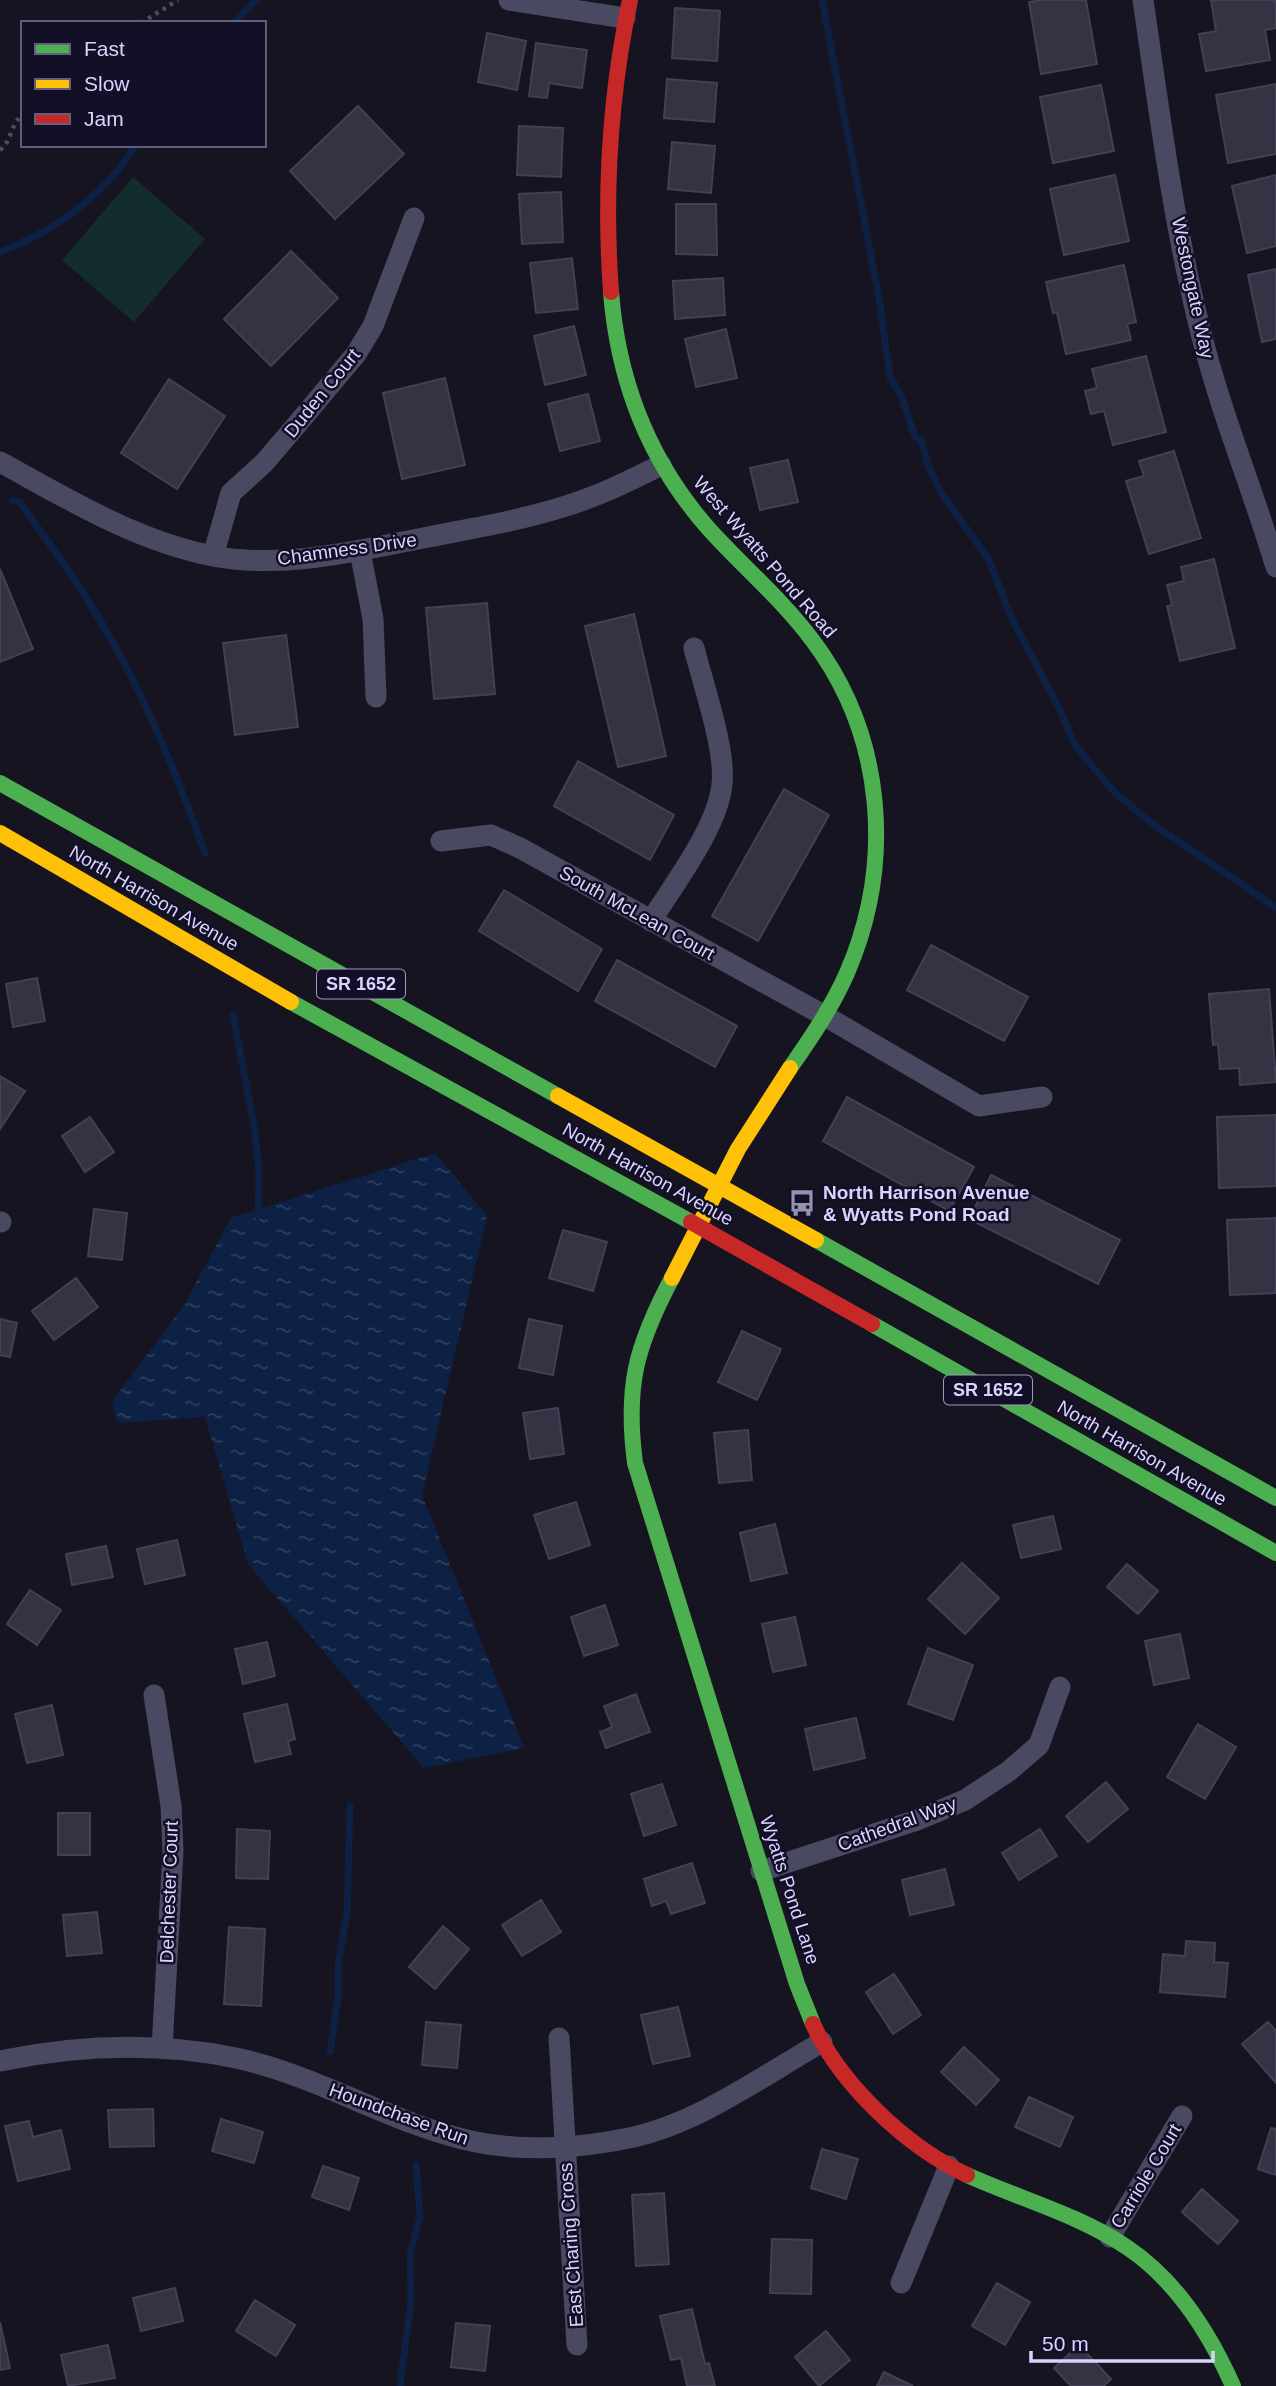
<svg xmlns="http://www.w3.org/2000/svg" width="1276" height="2386" viewBox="0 0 1276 2386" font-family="Helvetica,sans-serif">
  <defs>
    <pattern id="water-ripples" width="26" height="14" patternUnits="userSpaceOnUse" patternTransform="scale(1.75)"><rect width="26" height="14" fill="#0d2144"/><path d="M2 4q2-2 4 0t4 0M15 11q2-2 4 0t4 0" fill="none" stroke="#304060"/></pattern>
  </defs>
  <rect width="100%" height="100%" fill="#161421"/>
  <path fill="#132c2d" d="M 133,177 L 205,239 L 134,322 L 62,260 Z"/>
  <path fill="url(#water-ripples)" d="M 435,1153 L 487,1216 L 422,1495 L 524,1748 L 424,1768 L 248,1564 L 205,1417 L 117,1423 L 112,1401 L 183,1307 L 231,1218 Z"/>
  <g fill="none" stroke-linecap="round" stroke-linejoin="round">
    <g stroke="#0d2144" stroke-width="7">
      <path d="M 822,0 L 879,298 L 890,377 L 901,395 L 915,437 L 921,440 L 929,468 L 942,494 L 989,560 L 1011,617 L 1059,708 L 1075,745 L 1113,791 L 1149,821 L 1276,908"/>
      <path d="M 233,23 L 257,0"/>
      <path d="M 0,252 C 53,232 106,194 136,145"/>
      <path d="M 12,501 L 20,502 C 43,536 69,569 90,604 C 139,681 174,767 205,853"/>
      <path d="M 233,1015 L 255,1131 L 259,1174 L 258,1216"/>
      <path d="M 330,2051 L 338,1998 L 338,1964 L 347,1915 L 350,1806"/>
      <path d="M 400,2386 L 411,2301 L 410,2255 L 420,2216 L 416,2165"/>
    </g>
  </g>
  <g fill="#343243" stroke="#433f54" stroke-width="2">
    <path d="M 1043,0 L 1086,0 L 1097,64 L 1041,74 L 1029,2 Z"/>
    <path d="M 1211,0 L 1276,0 L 1276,28 L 1265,30 L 1270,60 L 1206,71 L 1199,34 L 1216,31 Z"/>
    <path d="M 675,8 L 720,11 L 717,61 L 672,58 Z"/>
    <path d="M 487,33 L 526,41 L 517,90 L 478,82 Z"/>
    <path d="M 536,43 L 587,50 L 582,88 L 549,83 L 547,98 L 529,96 Z"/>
    <path d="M 667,79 L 717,83 L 714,122 L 664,118 Z"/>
    <path d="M 1276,84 L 1276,154 L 1228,163 L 1216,95 Z"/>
    <path d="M 1101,85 L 1114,151 L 1053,163 L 1040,97 Z"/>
    <path d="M 358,106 L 404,154 L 335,219 L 290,171 Z"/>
    <path d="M 519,126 L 563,128 L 561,177 L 517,175 Z"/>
    <path d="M 672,142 L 715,146 L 711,193 L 668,189 Z"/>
    <path d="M 1115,175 L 1129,241 L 1064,255 L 1050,189 Z"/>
    <path d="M 1276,175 L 1276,246 L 1247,253 L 1232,186 Z"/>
    <path d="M 561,192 L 563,242 L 522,244 L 519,194 Z"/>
    <path d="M 676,204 L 716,204 L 717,255 L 676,254 Z"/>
    <path d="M 291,251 L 338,298 L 271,366 L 224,319 Z"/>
    <path d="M 572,258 L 578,309 L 536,313 L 530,263 Z"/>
    <path d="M 1124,265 L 1136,322 L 1127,324 L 1131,340 L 1066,354 L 1057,312 L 1053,313 L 1046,282 Z"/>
    <path d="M 1276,269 L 1276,339 L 1262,342 L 1248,275 Z"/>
    <path d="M 723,278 L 725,315 L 675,319 L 673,281 Z"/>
    <path d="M 574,326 L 586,375 L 545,385 L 534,336 Z"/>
    <path d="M 726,329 L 737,378 L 696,387 L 685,339 Z"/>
    <path d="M 1146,356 L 1166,432 L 1113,445 L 1104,411 L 1091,414 L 1085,391 L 1097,388 L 1092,369 Z"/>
    <path d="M 445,378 L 465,465 L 402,479 L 383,393 Z"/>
    <path d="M 169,379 L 225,416 L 177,489 L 121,453 Z"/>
    <path d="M 588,394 L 600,441 L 560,451 L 548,404 Z"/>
    <path d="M 1174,451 L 1201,538 L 1149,554 L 1126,481 L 1144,476 L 1139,461 Z"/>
    <path d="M 788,460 L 798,502 L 760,510 L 750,468 Z"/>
    <path d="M 1214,559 L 1235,648 L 1180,661 L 1167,606 L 1172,605 L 1167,585 L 1184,581 L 1181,567 Z"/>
    <path d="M 0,569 L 33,649 L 0,662 Z"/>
    <path d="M 487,603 L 495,694 L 434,699 L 426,608 Z"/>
    <path d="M 634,614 L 666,756 L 618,767 L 585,626 Z"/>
    <path d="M 286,635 L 298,727 L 235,735 L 223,643 Z"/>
    <path d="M 578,761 L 674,815 L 650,860 L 554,806 Z"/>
    <path d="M 784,789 L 829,815 L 758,941 L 712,916 Z"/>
    <path d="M 504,890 L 602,949 L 578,991 L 479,931 Z"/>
    <path d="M 931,945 L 1028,997 L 1004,1041 L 907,990 Z"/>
    <path d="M 617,960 L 737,1026 L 715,1067 L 595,1001 Z"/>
    <path d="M 37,978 L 45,1021 L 13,1027 L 6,984 Z"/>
    <path d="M 1269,989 L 1276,1082 L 1240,1085 L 1239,1068 L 1220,1069 L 1218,1044 L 1213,1045 L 1209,994 Z"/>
    <path d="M 0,1076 L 25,1091 L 0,1129 Z"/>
    <path d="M 847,1097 L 974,1167 L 949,1211 L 823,1141 Z"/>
    <path d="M 1276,1115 L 1276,1186 L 1219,1188 L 1217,1117 Z"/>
    <path d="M 90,1117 L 114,1152 L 85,1172 L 62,1136 Z"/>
    <path d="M 991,1175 L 1120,1240 L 1098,1284 L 969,1219 Z"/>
    <path d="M 94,1209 L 127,1213 L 122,1260 L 88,1256 Z"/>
    <path d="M 1276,1218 L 1276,1293 L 1230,1295 L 1227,1220 Z"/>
    <path d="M 563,1230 L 607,1242 L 593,1291 L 549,1278 Z"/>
    <path d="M 76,1278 L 98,1307 L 54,1340 L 32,1311 Z"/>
    <path d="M 0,1319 L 17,1323 L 10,1357 L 0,1355 Z"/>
    <path d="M 529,1319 L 562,1326 L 553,1375 L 519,1368 Z"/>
    <path d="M 742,1331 L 781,1349 L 757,1400 L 718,1382 Z"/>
    <path d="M 558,1408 L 564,1454 L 530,1459 L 523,1413 Z"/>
    <path d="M 748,1430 L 752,1480 L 719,1483 L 714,1433 Z"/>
    <path d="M 576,1502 L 590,1545 L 549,1559 L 534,1515 Z"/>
    <path d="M 1053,1516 L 1061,1549 L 1021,1558 L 1013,1525 Z"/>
    <path d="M 775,1524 L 787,1573 L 751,1581 L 740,1533 Z"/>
    <path d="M 177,1540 L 185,1575 L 145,1584 L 137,1549 Z"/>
    <path d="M 106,1546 L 113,1577 L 72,1585 L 66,1554 Z"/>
    <path d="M 962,1563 L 999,1598 L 965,1634 L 928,1599 Z"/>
    <path d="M 1127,1564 L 1158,1591 L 1138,1614 L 1107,1587 Z"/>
    <path d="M 30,1590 L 61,1610 L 37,1645 L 7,1624 Z"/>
    <path d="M 605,1605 L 618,1645 L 584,1656 L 571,1617 Z"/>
    <path d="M 795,1617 L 806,1665 L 773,1672 L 762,1624 Z"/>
    <path d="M 1180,1634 L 1189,1678 L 1154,1685 L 1145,1641 Z"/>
    <path d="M 267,1642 L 275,1676 L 243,1684 L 235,1649 Z"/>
    <path d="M 928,1648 L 973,1665 L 953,1720 L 908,1704 Z"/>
    <path d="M 636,1694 L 650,1732 L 606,1748 L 600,1732 L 612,1727 L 604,1706 Z"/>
    <path d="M 287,1704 L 295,1739 L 288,1741 L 291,1754 L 255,1762 L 244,1714 Z"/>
    <path d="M 52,1705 L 63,1755 L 27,1763 L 15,1714 Z"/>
    <path d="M 856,1718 L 865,1758 L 814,1770 L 805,1729 Z"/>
    <path d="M 1198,1724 L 1236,1747 L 1205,1799 L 1167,1777 Z"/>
    <path d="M 1106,1782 L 1128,1809 L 1088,1842 L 1066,1816 Z"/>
    <path d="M 662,1784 L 676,1825 L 644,1836 L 631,1794 Z"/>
    <rect x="58" y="1813" width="32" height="42"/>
    <path d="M 237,1829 L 270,1831 L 268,1879 L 236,1878 Z"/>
    <path d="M 1040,1829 L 1057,1856 L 1019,1880 L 1002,1853 Z"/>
    <path d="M 692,1863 L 705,1903 L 671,1914 L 666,1901 L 652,1906 L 644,1879 Z"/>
    <path d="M 945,1869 L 954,1905 L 910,1915 L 902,1880 Z"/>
    <path d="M 541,1900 L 561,1932 L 522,1956 L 502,1925 Z"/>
    <path d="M 97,1912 L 102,1953 L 67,1956 L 63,1915 Z"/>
    <path d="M 443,1926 L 469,1949 L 435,1989 L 409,1967 Z"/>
    <path d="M 229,1927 L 265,1929 L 261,2006 L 224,2004 Z"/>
    <path d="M 1186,1941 L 1215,1943 L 1214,1962 L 1228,1963 L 1225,1997 L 1160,1992 L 1163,1954 L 1185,1956 Z"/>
    <path d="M 894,1974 L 921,2015 L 893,2034 L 866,1992 Z"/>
    <path d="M 678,2007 L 690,2056 L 653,2064 L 641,2015 Z"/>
    <path d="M 426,2022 L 461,2025 L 457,2068 L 422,2065 Z"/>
    <path d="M 1268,2022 L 1276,2031 L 1276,2083 L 1242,2044 Z"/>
    <path d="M 964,2047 L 999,2080 L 976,2105 L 941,2072 Z"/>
    <path d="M 1029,2097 L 1073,2117 L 1060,2147 L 1015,2127 Z"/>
    <path d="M 153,2109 L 154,2146 L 110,2147 L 108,2110 Z"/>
    <path d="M 221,2119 L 263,2132 L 254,2163 L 212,2151 Z"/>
    <path d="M 29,2121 L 33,2137 L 61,2130 L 70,2169 L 18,2181 L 5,2126 Z"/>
    <path d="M 1271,2128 L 1276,2129 L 1276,2175 L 1258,2169 Z"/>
    <path d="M 822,2149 L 858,2159 L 846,2199 L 811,2188 Z"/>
    <path d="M 323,2166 L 359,2178 L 349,2210 L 312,2197 Z"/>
    <path d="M 1202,2189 L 1238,2221 L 1218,2244 L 1182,2212 Z"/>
    <path d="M 664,2193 L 669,2264 L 636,2266 L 632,2195 Z"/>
    <path d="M 772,2239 L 812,2240 L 811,2294 L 770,2293 Z"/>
    <path d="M 997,2283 L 1030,2302 L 1005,2345 L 972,2326 Z"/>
    <path d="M 175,2288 L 183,2321 L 141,2331 L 133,2298 Z"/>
    <path d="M 255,2300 L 295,2325 L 276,2356 L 236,2331 Z"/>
    <path d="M 692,2309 L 705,2364 L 709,2363 L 715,2386 L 687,2386 L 681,2358 L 671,2360 L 660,2316 Z"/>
    <path d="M 0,2322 L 10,2368 L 0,2370 Z"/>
    <path d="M 456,2323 L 490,2326 L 485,2371 L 451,2367 Z"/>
    <path d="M 826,2331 L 850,2360 L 819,2386 L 795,2357 Z"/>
    <path d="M 108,2345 L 115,2378 L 68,2386 L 61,2355 Z"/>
    <path d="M 1079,2345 L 1111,2379 L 1104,2386 L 1071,2386 L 1054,2368 Z"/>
    <path d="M 884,2372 L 913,2386 L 877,2386 Z"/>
  </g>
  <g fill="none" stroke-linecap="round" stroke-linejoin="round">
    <g stroke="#44505f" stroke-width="4.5" stroke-dasharray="3.5 5" stroke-linecap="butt">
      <path d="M 141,23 L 178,0"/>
      <path d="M 0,150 C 12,141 10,125 23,114"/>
    </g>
    <g stroke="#4a4962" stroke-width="21">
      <path d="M 509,0 L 625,18"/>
      <path d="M 1143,0 C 1159,110 1173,221 1200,329 C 1220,411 1252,487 1276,567"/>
      <path d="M 0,462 C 68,499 136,541 213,556 C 281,569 351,552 418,539 C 468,529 520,521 569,505 C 601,495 631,480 661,465"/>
      <path d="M 360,551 L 373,619 L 376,697"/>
      <path d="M 213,556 L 231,493 L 264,463 L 299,422 L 356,354 L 373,326 L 414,218"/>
      <path d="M 441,841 L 491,835 L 520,848 L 825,1016 L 979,1106 L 1042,1097"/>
      <path d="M 651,921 C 674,884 718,827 722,784 C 726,750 703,684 694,648"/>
      <path d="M 0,1222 L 1,1222"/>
      <path d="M 154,1695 L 171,1806 L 173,1852 L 162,2048"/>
      <path d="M 761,1871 L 917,1820 L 965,1800 L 1009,1771 L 1039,1745 L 1060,1687"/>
      <path d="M 559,2038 L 577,2345"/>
      <path d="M 0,2061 C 78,2045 158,2042 236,2058 C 320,2076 393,2125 476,2142 C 524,2152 581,2148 629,2138 C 699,2123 761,2077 822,2042"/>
      <path d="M 1110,2237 L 1182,2116"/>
      <path d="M 901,2283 L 949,2166"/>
    </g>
    <g stroke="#4caf50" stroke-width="16">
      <path d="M 611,292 C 618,381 649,461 708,528 C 742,566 782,599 813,641 C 885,737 894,864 847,973 C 832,1007 811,1038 790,1068"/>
      <path d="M 0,783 L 558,1096"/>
      <path d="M 291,1002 L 691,1222"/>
      <path d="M 816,1240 L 1276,1498"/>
      <path d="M 672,1278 C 636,1346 625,1386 635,1463 L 797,1984 L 813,2024"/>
      <path d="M 872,1324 L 1276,1553"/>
      <path d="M 967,2175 C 1020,2199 1080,2215 1128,2248 C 1177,2281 1209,2332 1233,2386"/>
    </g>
    <g stroke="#ffc107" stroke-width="16">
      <path d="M 0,833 L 291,1002"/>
      <path d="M 558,1096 L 816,1240"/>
      <path d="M 672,1278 L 738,1149 L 790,1068"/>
    </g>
    <g stroke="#c62828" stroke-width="16">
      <path d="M 611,292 C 604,195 610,95 630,0"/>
      <path d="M 691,1222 L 872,1324"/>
      <path d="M 813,2024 C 841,2085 907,2147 967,2175"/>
    </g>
  </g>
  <defs>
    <symbol id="bus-bare" viewBox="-9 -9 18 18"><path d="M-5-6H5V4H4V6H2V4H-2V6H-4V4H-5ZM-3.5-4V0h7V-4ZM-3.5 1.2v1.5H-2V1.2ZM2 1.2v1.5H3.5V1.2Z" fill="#9591b1" stroke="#130f26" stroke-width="2.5" paint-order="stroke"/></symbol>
  </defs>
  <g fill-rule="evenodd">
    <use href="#bus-bare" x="783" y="1184" width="38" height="38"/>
  </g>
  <g text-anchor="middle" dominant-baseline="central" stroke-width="5" stroke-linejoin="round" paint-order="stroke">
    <g fill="#130f26" stroke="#9e99be" stroke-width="2">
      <rect x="317" y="969.5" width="88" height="29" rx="5"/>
      <rect x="944" y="1375.5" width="88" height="29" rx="5"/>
    </g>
    <g font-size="18" font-weight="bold" fill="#d9d4ff">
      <text x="361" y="984">SR 1652</text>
      <text x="988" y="1390">SR 1652</text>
    </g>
    <g font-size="19" fill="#d9d4ff" stroke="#130f26">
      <text transform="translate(1193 288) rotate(78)">Westongate Way</text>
      <text transform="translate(322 393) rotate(-51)">Duden Court</text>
      <text transform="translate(347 549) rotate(-8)">Chamness Drive</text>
      <text transform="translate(765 557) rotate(49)">West Wyatts Pond Road</text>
      <text transform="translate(154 898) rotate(30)">North Harrison Avenue</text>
      <text transform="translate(637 913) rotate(29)">South McLean Court</text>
      <text transform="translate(648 1174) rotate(29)">North Harrison Avenue</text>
      <text transform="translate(1142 1453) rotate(30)">North Harrison Avenue</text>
      <text transform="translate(897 1824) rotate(-20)">Cathedral Way</text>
      <text transform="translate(790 1890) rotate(72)">Wyatts Pond Lane</text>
      <text transform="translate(169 1892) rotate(-88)">Delchester Court</text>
      <text transform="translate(399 2114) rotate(20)">Houndchase Run</text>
      <text transform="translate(1146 2176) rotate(-59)">Carriole Court</text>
      <text transform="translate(571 2245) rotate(-94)">East Charing Cross</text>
    </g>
    <g font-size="19" font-weight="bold" fill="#d9d4ff" stroke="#130f26" text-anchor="start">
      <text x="823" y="1192">North Harrison Avenue<tspan x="823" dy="22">&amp; Wyatts Pond Road</tspan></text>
    </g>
  </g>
  <rect x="21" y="21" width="245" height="126" fill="#130f26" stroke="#625e7d" stroke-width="2"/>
  <rect x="35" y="44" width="35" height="10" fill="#4caf50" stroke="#625e7d" stroke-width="2"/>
  <text x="84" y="56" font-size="21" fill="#d9d4ff">Fast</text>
  <rect x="35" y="79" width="35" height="10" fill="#ffc107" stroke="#625e7d" stroke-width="2"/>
  <text x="84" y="91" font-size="21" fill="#d9d4ff">Slow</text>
  <rect x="35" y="114" width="35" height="10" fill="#c62828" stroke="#625e7d" stroke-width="2"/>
  <text x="84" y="126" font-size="21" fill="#d9d4ff">Jam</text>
  <path d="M1031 2351v10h182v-10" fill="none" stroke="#d9d4ff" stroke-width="3.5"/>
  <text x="1042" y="2351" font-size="21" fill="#d9d4ff" stroke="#130f26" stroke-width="5" paint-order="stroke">50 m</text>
</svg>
